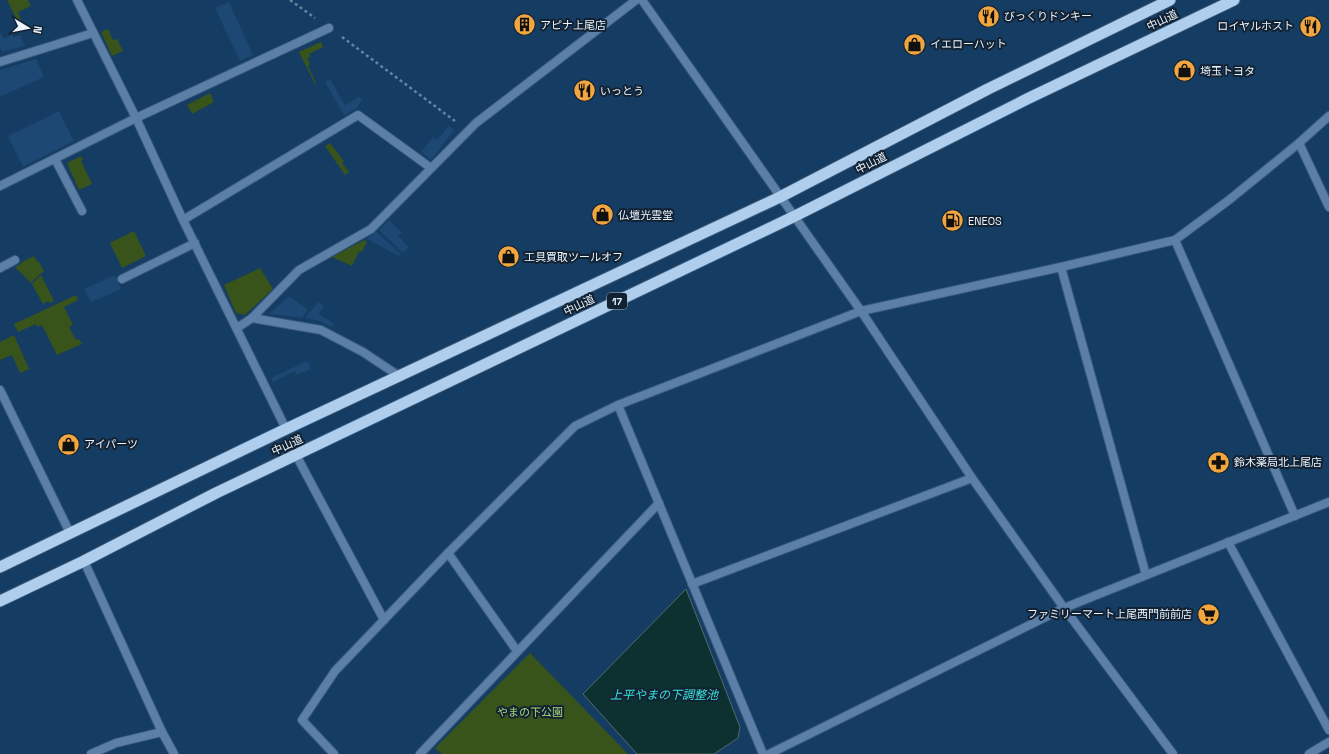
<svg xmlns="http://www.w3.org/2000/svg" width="1329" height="754" viewBox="0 0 1329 754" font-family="'Space Grotesk','Noto Sans JP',sans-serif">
  <rect width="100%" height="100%" fill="#153c62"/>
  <g fill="#1c4873">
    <path d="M 229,2 L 253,55 L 240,61 L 215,8 Z"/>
    <path d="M 0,32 L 4,39 L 12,35 L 14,37 L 20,35 L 25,46 L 2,52 L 0,48 Z"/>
    <path d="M 36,59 L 44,77 L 0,97 L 0,70 Z"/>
    <path d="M 330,79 L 345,105 L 359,97 L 362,99 L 357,108 L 344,115 L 325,82 Z"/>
    <path d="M 59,111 L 74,141 L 23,167 L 8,136 Z"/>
    <path d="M 449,126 L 454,130 L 431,160 L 421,152 L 433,137 L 437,140 Z"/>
    <path d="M 389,220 L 402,233 L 398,236 L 409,247 L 403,253 L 379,230 Z"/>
    <path d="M 375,231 L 401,254 L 399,256 L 367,239 Z"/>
    <path d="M 115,275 L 121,289 L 91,302 L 84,289 Z"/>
    <path d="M 289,296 L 308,310 L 302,318 L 270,314 L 270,313 Z"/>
    <path d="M 318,302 L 324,306 L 319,314 L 334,324 L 331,327 L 320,321 L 305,318 Z"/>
    <path d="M 307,361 L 311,369 L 297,375 L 295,371 L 273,382 L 271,378 Z"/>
  </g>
  <g fill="#39541a">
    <path d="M 7,0 L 28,0 L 31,6 L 18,12 L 21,20 L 18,22 Z"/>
    <path d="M 108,29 L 113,40 L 117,39 L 123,51 L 112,56 L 101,32 Z"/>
    <path d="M 321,42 L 323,47 L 309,54 L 311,57 L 307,58 L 310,64 L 308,66 L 316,83 L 315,84 L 299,52 Z"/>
    <path d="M 210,93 L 214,102 L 192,114 L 187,105 Z"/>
    <path d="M 330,143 L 344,161 L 342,163 L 349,172 L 345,175 L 325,146 Z"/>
    <path d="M 81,156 L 83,160 L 81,161 L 92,184 L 79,190 L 67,163 Z"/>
    <path d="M 134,231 L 146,256 L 122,268 L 110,243 Z"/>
    <path d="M 364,240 L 367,242 L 362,252 L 359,251 L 352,266 L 332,257 Z"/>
    <path d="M 34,256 L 37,262 L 39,262 L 44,272 L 40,274 L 31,283 L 15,267 L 21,264 L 20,263 Z"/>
    <path d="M 260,268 L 273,289 L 245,315 L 236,313 L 224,285 Z"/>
    <path d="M 41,275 L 54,301 L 50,303 L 48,301 L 43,304 L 32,284 Z"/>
    <path d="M 76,295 L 78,300 L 64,307 L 73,325 L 69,327 L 76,340 L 79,339 L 82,344 L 57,355 L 42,325 L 37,327 L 36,324 L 18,332 L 14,324 Z"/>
    <path d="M 14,335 L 29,369 L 20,373 L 12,355 L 0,360 L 0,342 Z"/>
    <path d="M 530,653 L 628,754 L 442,754 L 435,748 Z"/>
  </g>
  <path fill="#0d3130" stroke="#506c6e" d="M 686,589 L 740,727 L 738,738 L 714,754 L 637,754 L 583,694 Z"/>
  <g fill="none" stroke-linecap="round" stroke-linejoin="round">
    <defs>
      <g id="service">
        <path d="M 0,62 L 93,33"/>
        <path d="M 136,118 L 329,28"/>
        <path d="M 55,159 L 82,211"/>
        <path d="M 183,220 L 358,115 L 431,168"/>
        <path d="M 0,268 L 15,260"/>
        <path d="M 122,279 L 195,243"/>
        <path d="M 252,318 L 321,330 L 363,352 L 399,376"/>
        <path d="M 237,328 L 252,318 L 299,270 L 371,229 L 476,123 L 636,0"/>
      </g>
      <g id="minor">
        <path d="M 77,0 L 136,118 L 183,220 L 286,429"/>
        <path d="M 1299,143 L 1329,207"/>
        <path d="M 0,186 L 136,118"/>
        <path d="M 1175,240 L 1295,516"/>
        <path d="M 1061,267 L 1146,575"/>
        <path d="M 0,390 L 70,533"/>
        <path d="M 618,405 L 763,754"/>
        <path d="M 296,455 L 384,620"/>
        <path d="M 1228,542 L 1329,730"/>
        <path d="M 448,553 L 517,651"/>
        <path d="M 84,561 L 162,732 L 174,754"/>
        <path d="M 692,584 L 972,478"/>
        <path d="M 91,754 L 116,743 L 162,732"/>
        <path d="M 334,754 L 302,720 L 335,671 L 448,553 L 575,426 L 618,405 L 861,311 L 1061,267 L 1175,240 L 1229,200 L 1299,143 L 1329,116"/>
        <path d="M 420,754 L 659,503"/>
        <path d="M 1309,754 L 1329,742"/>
      </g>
      <g id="tertiary">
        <path d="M 642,0 L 861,311 L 972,478 L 1064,608 L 1173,754"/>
        <path d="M 769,754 L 1064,608 L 1329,502"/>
      </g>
      <g id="trunk">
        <path d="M 0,567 L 286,429 L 780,197 L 988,89 L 1170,0"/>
        <path d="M 0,601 L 84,561 L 216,493 L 795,216 L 1027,99 L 1234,0"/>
      </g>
    </defs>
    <use href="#service" stroke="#37597b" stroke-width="10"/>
    <use href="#minor" stroke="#37597b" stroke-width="10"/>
    <use href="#tertiary" stroke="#37597b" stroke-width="10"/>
    <use href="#trunk" stroke="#37597b" stroke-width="13"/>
    <g stroke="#68839e" stroke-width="2.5" stroke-dasharray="3 3" stroke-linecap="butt">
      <path d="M 290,0 L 315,18"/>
      <path d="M 342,37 L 455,121"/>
    </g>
    <use href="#service" stroke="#5b7fa6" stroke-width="8"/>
    <use href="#minor" stroke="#5b7fa6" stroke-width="8"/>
    <use href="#tertiary" stroke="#5b7fa6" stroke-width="8"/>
    <use href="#trunk" stroke="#afceee" stroke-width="11"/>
  </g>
  <defs>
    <symbol id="restaurant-disc" viewBox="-11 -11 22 22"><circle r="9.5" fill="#f1a63f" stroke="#122233"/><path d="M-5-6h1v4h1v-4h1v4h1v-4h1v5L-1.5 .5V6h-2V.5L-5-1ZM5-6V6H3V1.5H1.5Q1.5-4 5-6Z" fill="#111"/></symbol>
    <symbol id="building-disc" viewBox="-11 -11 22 22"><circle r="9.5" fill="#f1a63f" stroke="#122233"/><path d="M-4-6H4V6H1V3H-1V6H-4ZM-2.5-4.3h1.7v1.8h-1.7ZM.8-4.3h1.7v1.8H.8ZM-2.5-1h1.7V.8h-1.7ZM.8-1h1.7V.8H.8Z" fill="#111"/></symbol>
    <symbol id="shop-disc" viewBox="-11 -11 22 22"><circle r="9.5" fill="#f1a63f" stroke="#122233"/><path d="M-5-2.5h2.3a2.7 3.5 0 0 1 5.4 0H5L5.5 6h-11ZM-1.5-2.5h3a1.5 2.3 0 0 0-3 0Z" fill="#111"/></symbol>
    <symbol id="fuel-disc" viewBox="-11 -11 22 22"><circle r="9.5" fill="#f1a63f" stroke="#122233"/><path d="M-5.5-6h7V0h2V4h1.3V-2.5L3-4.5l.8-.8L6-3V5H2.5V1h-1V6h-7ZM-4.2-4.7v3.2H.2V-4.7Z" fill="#111"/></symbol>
    <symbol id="pharmacy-disc" viewBox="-11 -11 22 22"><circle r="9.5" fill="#f1a63f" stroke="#122233"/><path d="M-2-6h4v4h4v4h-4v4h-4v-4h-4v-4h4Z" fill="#111"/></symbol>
    <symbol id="supermarket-disc" viewBox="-11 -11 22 22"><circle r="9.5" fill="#f1a63f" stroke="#122233"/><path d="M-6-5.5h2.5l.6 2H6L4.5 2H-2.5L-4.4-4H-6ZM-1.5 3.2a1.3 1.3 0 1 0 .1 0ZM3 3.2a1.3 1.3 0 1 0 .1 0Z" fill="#111"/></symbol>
  </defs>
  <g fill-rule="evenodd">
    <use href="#restaurant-disc" x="976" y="4" width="25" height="25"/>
    <use href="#building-disc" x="512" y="12" width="25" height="25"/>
    <use href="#restaurant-disc" x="1298" y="14" width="25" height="25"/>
    <use href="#shop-disc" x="902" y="32" width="25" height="25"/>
    <use href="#shop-disc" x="1172" y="58" width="25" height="25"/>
    <use href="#restaurant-disc" x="572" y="78" width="25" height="25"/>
    <use href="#shop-disc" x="590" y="202" width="25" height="25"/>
    <use href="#fuel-disc" x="940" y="208" width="25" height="25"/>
    <use href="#shop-disc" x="496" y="244" width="25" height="25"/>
    <use href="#shop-disc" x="56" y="432" width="25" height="25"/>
    <use href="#pharmacy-disc" x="1206" y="450" width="25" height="25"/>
    <use href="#supermarket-disc" x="1196" y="602" width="25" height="25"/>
  </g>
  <g text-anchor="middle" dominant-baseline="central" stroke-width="4" stroke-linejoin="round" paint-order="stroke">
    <rect fill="#122233" stroke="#aab5c0" stroke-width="1" x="607" y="293" width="20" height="16" rx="3"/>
    <g font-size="10" font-weight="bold" fill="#ebf4fd">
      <text x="617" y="301">17</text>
    </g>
    <g font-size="11" fill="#ebf4fd" stroke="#122233" text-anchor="start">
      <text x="1004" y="16">びっくりドンキー</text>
      <text x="540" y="25">アピナ上尾店</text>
      <text x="1294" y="26" text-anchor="end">ロイヤルホスト</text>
      <text x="930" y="44">イエローハット</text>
      <text x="1200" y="71">埼玉トヨタ</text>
      <text x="600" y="91">いっとう</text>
      <text x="618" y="215">仏壇光雲堂</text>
      <text x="968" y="221">ENEOS</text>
      <text x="524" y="257">工具買取ツールオフ</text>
      <text x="84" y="444">アイパーツ</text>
      <text x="1234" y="462">鈴木薬局北上尾店</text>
      <text x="1192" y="614" text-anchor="end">ファミリーマート上尾西門前前店</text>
    </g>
    <g font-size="11" fill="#ebf4fd" stroke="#122233">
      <text transform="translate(1162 20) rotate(-26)">中山道</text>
      <text transform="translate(871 163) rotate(-27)">中山道</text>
      <text transform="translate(579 305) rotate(-26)">中山道</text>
      <text transform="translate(287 445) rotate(-25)">中山道</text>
    </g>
    <g font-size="11" fill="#a6d679" stroke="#122233">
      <text x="530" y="712">やまの下公園</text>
    </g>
    <g font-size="12" font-style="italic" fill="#37e0d9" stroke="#122233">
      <text x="664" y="695">上平やまの下調整池</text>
    </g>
  </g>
  <g transform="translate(28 28) rotate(100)" stroke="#122233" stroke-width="3" paint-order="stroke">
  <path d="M0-3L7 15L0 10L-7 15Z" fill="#ebf4fd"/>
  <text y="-6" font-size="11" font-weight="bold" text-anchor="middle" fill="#ebf4fd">N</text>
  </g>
</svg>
